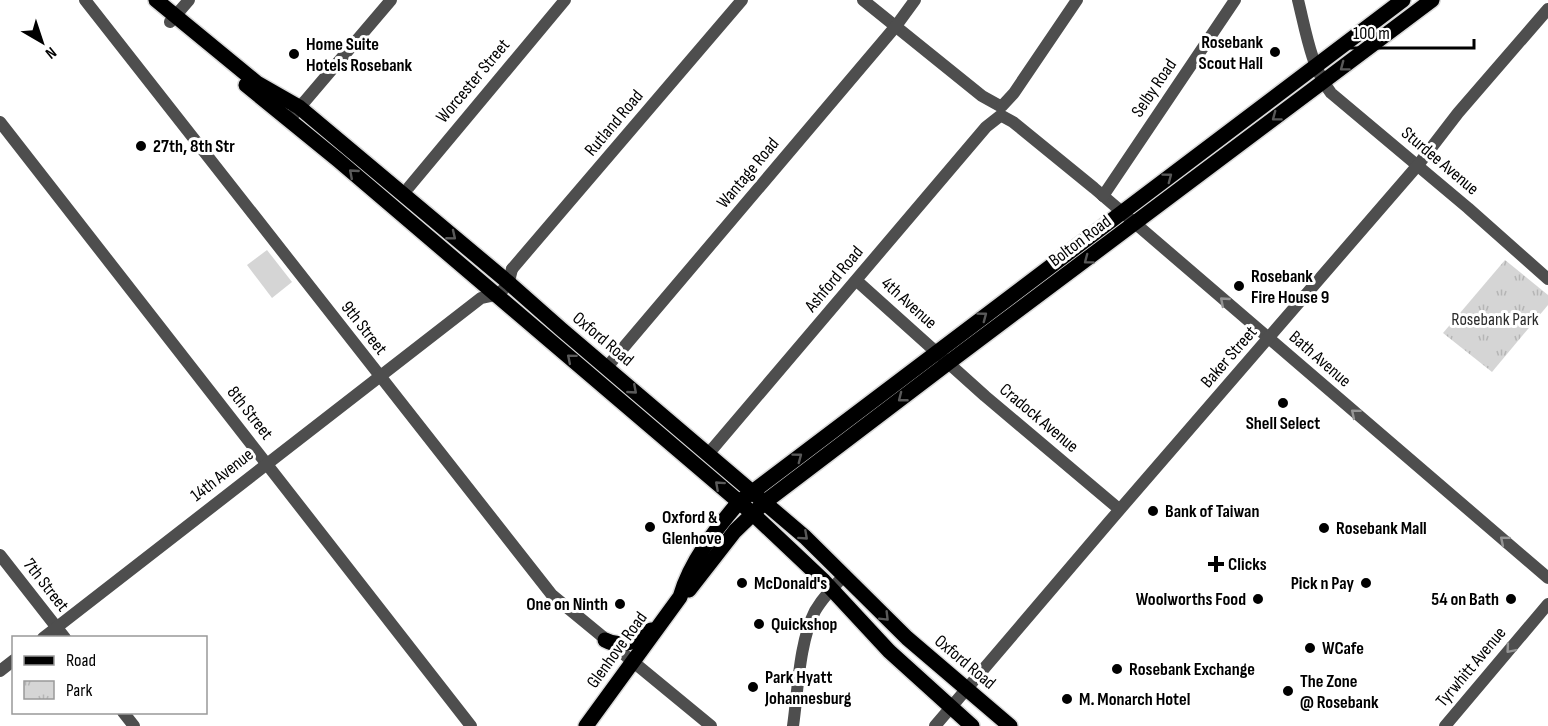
<svg xmlns="http://www.w3.org/2000/svg" width="1548" height="726" viewBox="0 0 1548 726" font-family="'Sofia Sans Condensed',sans-serif">
  <defs>
    <pattern id="park-tufts" width="24" height="20" patternUnits="userSpaceOnUse" patternTransform="scale(1.5)"><rect width="24" height="20" fill="#d5d5d5"/><path d="M3 7l-1-3M5 7V3M7 7l1-3M15 17l-1-3M17 17v-4M19 17l1-3" fill="none" stroke="#b5b5b5"/></pattern>
  </defs>
  <rect width="100%" height="100%" fill="#fff"/>
  <path fill="#d5d5d5" d="M 267,250 L 292,282 L 272,298 L 247,265 Z"/>
  <path fill="url(#park-tufts)" d="M 1505,260 L 1548,295 L 1548,305 L 1492,372 L 1443,333 Z"/>
  <g fill="none" stroke-linecap="round" stroke-linejoin="round">
    <defs>
      <g id="major">
        <path d="M 156,0 L 257,83 L 299,107 L 509,283 L 561,329 L 805,537 L 907,638 L 1010,726"/>
        <path d="M 246,85 L 338,160 L 752,513 L 824,581 L 889,651 L 972,726"/>
        <path d="M 689,590 L 735,531 L 765,502 L 948,363 L 1432,0"/>
        <path d="M 605,640 C 622,649 637,641 651,630"/>
        <path d="M 586,726 L 680,597 C 690,562 715,530 739,502 L 1403,0"/>
      </g>
    </defs>
    <use href="#major" stroke="#dbdbdb" stroke-width="18"/>
    <g stroke="#4e4e4e" stroke-width="12">
      <path d="M 85,0 L 552,595 L 711,726"/>
      <path d="M 863,0 L 982,96 L 1000,106"/>
      <path d="M 1298,0 C 1306,32 1311,67 1331,93 L 1468,208 L 1548,279"/>
      <path d="M 170,22 L 189,0"/>
      <path d="M 1002,106 L 1014,93 L 1077,0"/>
      <path d="M 294,114 L 391,0"/>
      <path d="M 1002,116 L 1013,122 L 1094,188 L 1548,578"/>
      <path d="M 0,122 L 471,726"/>
      <path d="M 409,187 L 565,0"/>
      <path d="M 1103,196 L 1235,0"/>
      <path d="M 512,269 L 742,0"/>
      <path d="M 857,281 L 985,396 L 1119,509"/>
      <path d="M 607,367 L 896,26 L 915,0"/>
      <path d="M 709,453 L 986,127 L 1000,116"/>
      <path d="M 0,555 L 65,638"/>
      <path d="M 43,638 L 481,298 C 502,295 508,289 512,269"/>
      <path d="M 0,671 L 14,660"/>
      <path d="M 123,712 L 134,726"/>
      <path d="M 793,726 C 798,691 799,642 815,611 C 823,597 834,586 845,575"/>
      <path d="M 935,726 L 1109,522 L 1418,165 L 1458,113 L 1548,9"/>
      <path d="M 1445,726 L 1548,604"/>
    </g>
    <use href="#major" stroke="#000" stroke-width="15"/>
  </g>
  <defs><path id="oneway-chevron" d="M-2-3.5L2.5 0L-2 3.5" fill="none" stroke-width="1.6" stroke-linecap="round" stroke-linejoin="round" transform="scale(1.5)"/></defs>
  <g stroke="#595959">
    <use href="#oneway-chevron" transform="translate(1344 67) rotate(143)"/>
    <use href="#oneway-chevron" transform="translate(1276 117) rotate(143)"/>
    <use href="#oneway-chevron" transform="translate(353 173) rotate(-139)"/>
    <use href="#oneway-chevron" transform="translate(1168 177) rotate(-37)"/>
    <use href="#oneway-chevron" transform="translate(452 236) rotate(39)"/>
    <use href="#oneway-chevron" transform="translate(1088 260) rotate(143)"/>
    <use href="#oneway-chevron" transform="translate(983 316) rotate(-37)"/>
    <use href="#oneway-chevron" transform="translate(571 358) rotate(-140)"/>
    <use href="#oneway-chevron" transform="translate(633 390) rotate(41)"/>
    <use href="#oneway-chevron" transform="translate(902 398) rotate(142)"/>
    <use href="#oneway-chevron" transform="translate(798 457) rotate(-37)"/>
    <use href="#oneway-chevron" transform="translate(719 485) rotate(-138)"/>
    <use href="#oneway-chevron" transform="translate(804 536) rotate(42)"/>
    <use href="#oneway-chevron" transform="translate(885 617) rotate(45)"/>
  </g>
  <g stroke="#959595">
    <use href="#oneway-chevron" transform="translate(1224 301) rotate(-139)"/>
    <use href="#oneway-chevron" transform="translate(1355 413) rotate(-140)"/>
    <use href="#oneway-chevron" transform="translate(1504 540) rotate(-140)"/>
    <use href="#oneway-chevron" transform="translate(1510 649) rotate(130)"/>
  </g>
  <g fill="#000" stroke="#fff" stroke-width="2">
    <circle cx="1275" cy="52" r="6"/>
    <circle cx="294" cy="54" r="6"/>
    <circle cx="141" cy="146" r="6"/>
    <circle cx="1239" cy="286" r="6"/>
    <circle cx="1283" cy="403" r="6"/>
    <circle cx="1153" cy="511" r="6"/>
    <circle cx="650" cy="527" r="6"/>
    <circle cx="1324" cy="528" r="6"/>
    <path d="M1213 555h6v6h6v6h-6v6h-6v-6h-6v-6h6z"/>
    <circle cx="742" cy="583" r="6"/>
    <circle cx="1366" cy="583" r="6"/>
    <circle cx="1258" cy="599" r="6"/>
    <circle cx="1511" cy="599" r="6"/>
    <circle cx="620" cy="604" r="6"/>
    <circle cx="759" cy="624" r="6"/>
    <circle cx="1310" cy="648" r="6"/>
    <circle cx="1117" cy="669" r="6"/>
    <circle cx="753" cy="687" r="6"/>
    <circle cx="1288" cy="691" r="6"/>
    <circle cx="1067" cy="699" r="6"/>
  </g>
  <g text-anchor="middle" dominant-baseline="central" stroke-width="6" stroke-linejoin="round" paint-order="stroke">
    <g font-size="18" font-weight="bold" fill="#000" stroke="#fff" text-anchor="start">
      <text x="1263" y="42" text-anchor="end">Rosebank<tspan x="1263" dy="21">Scout Hall</tspan></text>
      <text x="306" y="44">Home Suite<tspan x="306" dy="21">Hotels Rosebank</tspan></text>
      <text x="153" y="146">27th, 8th Str</text>
      <text x="1251" y="276">Rosebank<tspan x="1251" dy="21">Fire House 9</tspan></text>
      <text x="1283" y="423" text-anchor="middle">Shell Select</text>
      <text x="1165" y="511">Bank of Taiwan</text>
      <text x="662" y="517">Oxford &amp;<tspan x="662" dy="21">Glenhove</tspan></text>
      <text x="1336" y="528">Rosebank Mall</text>
      <text x="1228" y="564">Clicks</text>
      <text x="754" y="583">McDonald's</text>
      <text x="1354" y="583" text-anchor="end">Pick n Pay</text>
      <text x="1246" y="599" text-anchor="end">Woolworths Food</text>
      <text x="1499" y="599" text-anchor="end">54 on Bath</text>
      <text x="608" y="604" text-anchor="end">One on Ninth</text>
      <text x="771" y="624">Quickshop</text>
      <text x="1322" y="648">WCafe</text>
      <text x="1129" y="669">Rosebank Exchange</text>
      <text x="765" y="677">Park Hyatt<tspan x="765" dy="21">Johannesburg</tspan></text>
      <text x="1300" y="681">The Zone<tspan x="1300" dy="21">@ Rosebank</tspan></text>
      <text x="1079" y="699">M. Monarch Hotel</text>
    </g>
    <g font-size="18" fill="#000" stroke="#fff">
      <text transform="translate(473 81) rotate(-50)">Worcester Street</text>
      <text transform="translate(1154 88) rotate(-56)">Selby Road</text>
      <text transform="translate(614 123) rotate(-50)">Rutland Road</text>
      <text transform="translate(1440 161) rotate(40)">Sturdee Avenue</text>
      <text transform="translate(748 173) rotate(-50)">Wantage Road</text>
      <text transform="translate(1080 241) rotate(-37)">Bolton Road</text>
      <text transform="translate(834 279) rotate(-50)">Ashford Road</text>
      <text transform="translate(909 303) rotate(42)">4th Avenue</text>
      <text transform="translate(364 328) rotate(52)">9th Street</text>
      <text transform="translate(603 339) rotate(40)">Oxford Road</text>
      <text transform="translate(1229 357) rotate(-49)">Baker Street</text>
      <text transform="translate(1320 359) rotate(41)">Bath Avenue</text>
      <text transform="translate(250 413) rotate(52)">8th Street</text>
      <text transform="translate(1039 418) rotate(40)">Cradock Avenue</text>
      <text transform="translate(222 475) rotate(-38)">14th Avenue</text>
      <text transform="translate(46 585) rotate(52)">7th Street</text>
      <text transform="translate(617 650) rotate(-54)">Glenhove Road</text>
      <text transform="translate(965 662) rotate(40)">Oxford Road</text>
      <text transform="translate(1471 667) rotate(-50)">Tyrwhitt Avenue</text>
    </g>
    <g font-size="18" fill="#2c2c2c" stroke="#fff">
      <text x="1495" y="319">Rosebank Park</text>
    </g>
  </g>
  <rect x="12" y="636" width="195" height="78" fill="#ffffff" stroke="#999999" stroke-width="1.5"/>
  <rect x="24" y="656" width="30" height="9" fill="#000000" stroke="#999999" stroke-width="1.5"/>
  <text x="66" y="666" font-size="18" fill="#000000">Road</text>
  <rect x="24" y="681" width="30" height="18" fill="url(#park-tufts)" stroke="#999999" stroke-width="1.5"/>
  <text x="66" y="696" font-size="18" fill="#000000">Park</text>
  <g transform="translate(42 42) rotate(141)" stroke="#ffffff" stroke-width="4.5" paint-order="stroke">
  <path d="M0-4.5L10 22L0 15L-10 22Z" fill="#000000"/>
  <text y="-9" font-size="16" font-weight="bold" text-anchor="middle" fill="#000000">N</text>
  </g>
  <path d="M1344 39v9h130v-9" fill="none" stroke="#000000" stroke-width="3"/>
  <text x="1353" y="39" font-size="18" fill="#000000" stroke="#ffffff" stroke-width="4.5" paint-order="stroke">100 m</text>
</svg>
